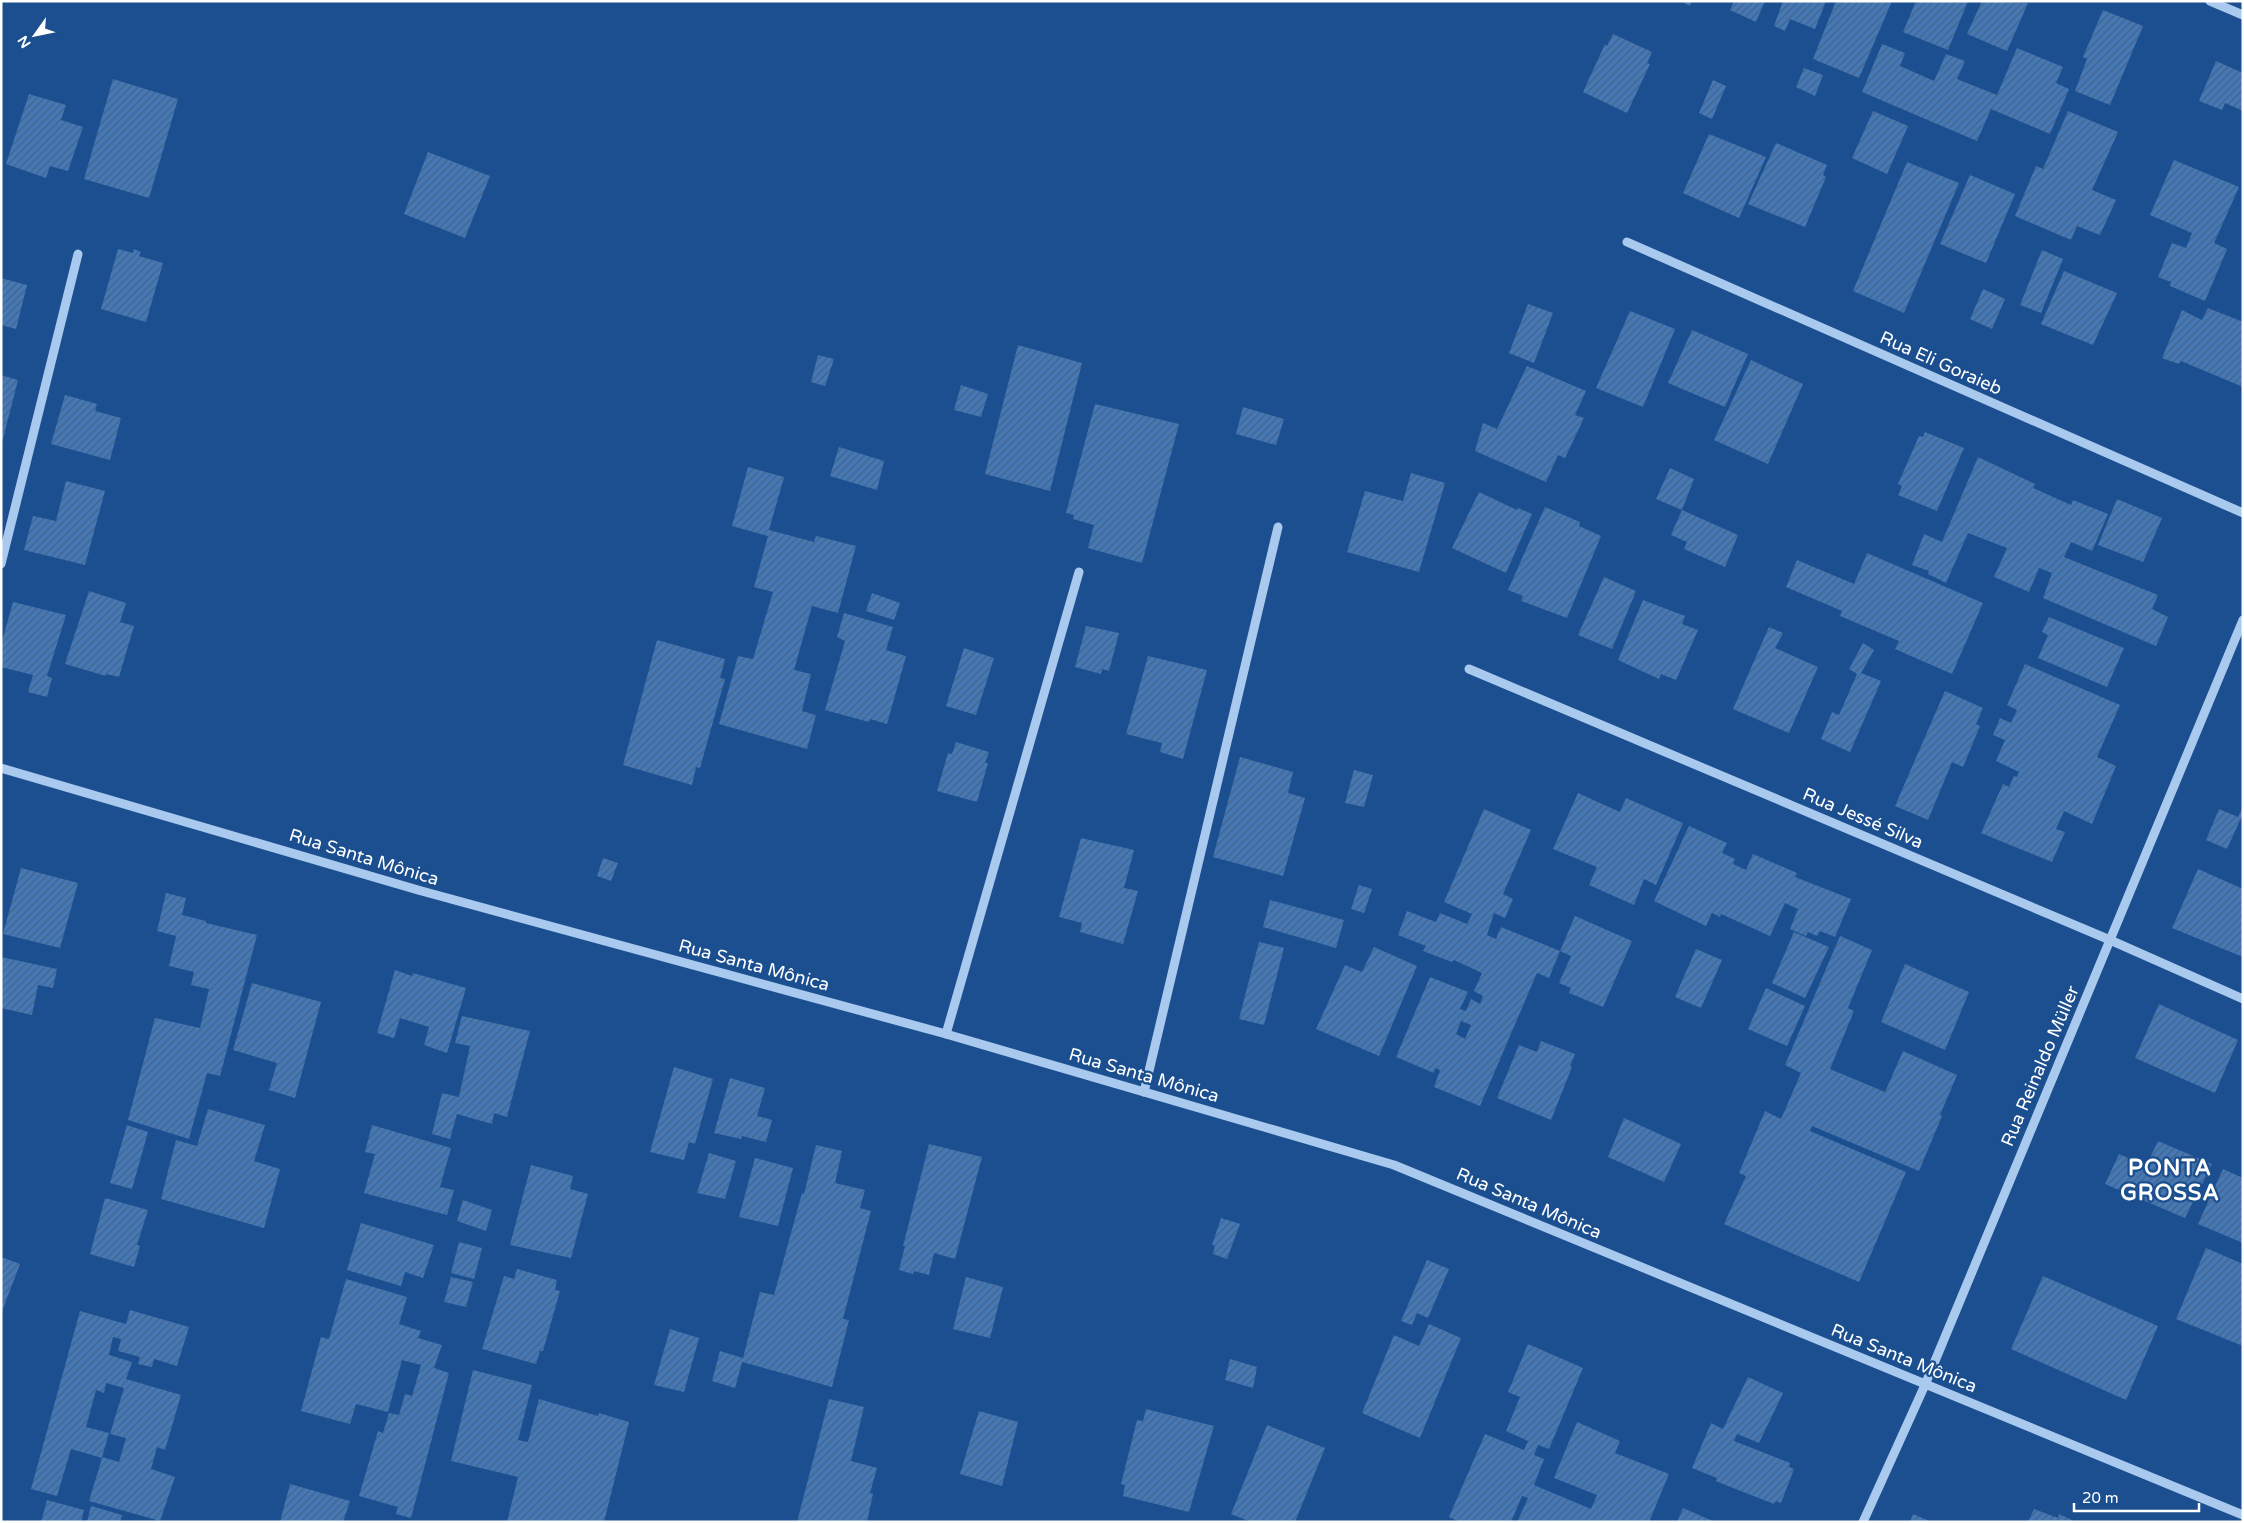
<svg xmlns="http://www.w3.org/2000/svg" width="2244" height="1523" viewBox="0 0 2244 1523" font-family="'Varela Round',sans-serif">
  <defs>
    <pattern id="building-hatch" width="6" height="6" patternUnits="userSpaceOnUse" patternTransform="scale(1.25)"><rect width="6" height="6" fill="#4478b7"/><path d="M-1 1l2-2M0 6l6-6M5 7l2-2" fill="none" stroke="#486282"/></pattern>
  </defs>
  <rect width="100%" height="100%" fill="#1b4f8f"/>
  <g fill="url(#building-hatch)" fill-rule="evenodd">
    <path d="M 1680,1 L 1692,1 L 1690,6 Z"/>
    <path d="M 1734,1 L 1765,1 L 1756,22 L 1730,10 Z"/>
    <path d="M 1783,1 L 1826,1 L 1815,29 L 1790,19 L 1785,31 L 1774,26 Z"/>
    <path d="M 1836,1 L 1892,1 L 1859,78 L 1813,59 Z"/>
    <path d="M 1916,1 L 1968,1 L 1948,50 L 1903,32 Z"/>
    <path d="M 1982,1 L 2028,3 L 2007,51 L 1967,34 Z"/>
    <path d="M 2103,10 L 2143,26 L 2110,105 L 2075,91 L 2087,59 L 2083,57 Z"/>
    <path d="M 1613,34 L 1652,52 L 1647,63 L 1650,64 L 1627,113 L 1583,92 L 1605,44 L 1607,46 Z"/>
    <path d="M 1882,44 L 1905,53 L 1900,66 L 1934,81 L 1946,54 L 1965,61 L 1957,79 L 1997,95 L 2017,48 L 2063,67 L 2056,83 L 2069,89 L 2050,134 L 1991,109 L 1977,141 L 1862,92 Z"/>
    <path d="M 2216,61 L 2243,73 L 2243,111 L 2225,103 L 2222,110 L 2199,101 Z"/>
    <path d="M 1804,68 L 1823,75 L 1815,96 L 1796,87 Z"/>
    <path d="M 113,79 L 178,99 L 149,198 L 84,179 Z"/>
    <path d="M 1713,80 L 1726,86 L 1712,119 L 1699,113 Z"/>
    <path d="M 29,94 L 66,105 L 61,120 L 83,127 L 68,171 L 50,166 L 46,178 L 6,164 Z"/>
    <path d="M 1873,111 L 1908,126 L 1887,174 L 1852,158 Z"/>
    <path d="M 2068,111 L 2118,132 L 2092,190 L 2116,200 L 2100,235 L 2077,226 L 2071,240 L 2015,216 L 2036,166 L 2043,169 Z"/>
    <path d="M 1709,134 L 1766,157 L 1739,218 L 1683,193 Z"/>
    <path d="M 1776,143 L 1827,165 L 1823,175 L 1826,177 L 1805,227 L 1748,204 Z"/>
    <path d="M 428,152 L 490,176 L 465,238 L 404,214 Z"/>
    <path d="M 2174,160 L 2239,187 L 2214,243 L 2227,249 L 2205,301 L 2170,286 L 2171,282 L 2158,277 L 2172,243 L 2186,248 L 2192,233 L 2150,215 Z"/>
    <path d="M 1907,162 L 1959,183 L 1904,313 L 1853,291 Z"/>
    <path d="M 1970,175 L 2015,194 L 1986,263 L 1940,244 Z"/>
    <path d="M 118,249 L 133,253 L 134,249 L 141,252 L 139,256 L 163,263 L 146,322 L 101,309 Z"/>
    <path d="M 2042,250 L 2063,259 L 2041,313 L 2020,305 Z"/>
    <path d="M 2064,271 L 2117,293 L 2093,345 L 2041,324 Z"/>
    <path d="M 1,278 L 27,285 L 16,329 L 1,325 Z"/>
    <path d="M 1983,289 L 2005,299 L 1992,329 L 1970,319 Z"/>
    <path d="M 1528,304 L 1553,313 L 1534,363 L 1509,353 Z"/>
    <path d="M 2208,308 L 2243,322 L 2243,387 L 2181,361 L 2179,364 L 2162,358 L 2182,310 L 2202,320 Z"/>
    <path d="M 1630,311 L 1675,329 L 1643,407 L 1596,388 Z"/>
    <path d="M 1692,330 L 1748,354 L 1725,407 L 1668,383 Z"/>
    <path d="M 1018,345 L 1082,363 L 1050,491 L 985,474 Z"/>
    <path d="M 818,355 L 834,359 L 825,386 L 811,382 Z"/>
    <path d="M 1751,360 L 1803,384 L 1768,464 L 1714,440 Z"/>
    <path d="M 1527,366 L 1586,391 L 1575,415 L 1584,418 L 1565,458 L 1558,455 L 1546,482 L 1475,451 L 1483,423 L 1497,429 Z"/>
    <path d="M 1,375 L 18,380 L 2,443 L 1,443 Z"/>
    <path d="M 961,385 L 988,394 L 981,417 L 954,410 Z"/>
    <path d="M 65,395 L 97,404 L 95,411 L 121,418 L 110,460 L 51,444 Z"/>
    <path d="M 1095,404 L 1179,424 L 1142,563 L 1088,548 L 1094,525 L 1073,519 L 1074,515 L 1066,513 Z"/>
    <path d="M 1243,407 L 1284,419 L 1276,445 L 1236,434 Z"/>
    <path d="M 1925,432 L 1964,448 L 1937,511 L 1898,495 L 1902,486 L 1898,484 L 1919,436 L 1923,437 Z"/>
    <path d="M 839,447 L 884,461 L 877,490 L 830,476 Z"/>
    <path d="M 1978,457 L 2035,484 L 2033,488 L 2071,505 L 2073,500 L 2108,514 L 2092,551 L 2071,542 L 2064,557 L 2158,595 L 2152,609 L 2168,617 L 2156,646 L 2043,598 L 2052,573 L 2039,568 L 2029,592 L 1994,577 L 2007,548 L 1968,533 L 1946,583 L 1928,574 L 1929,571 L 1912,565 L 1924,534 L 1942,542 Z"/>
    <path d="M 748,467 L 784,477 L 769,530 L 814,542 L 816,536 L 856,546 L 838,613 L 812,606 L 794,670 L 811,674 L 802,711 L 816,715 L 807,749 L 719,724 L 738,656 L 753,659 L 773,592 L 754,587 L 768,536 L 732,526 Z"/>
    <path d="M 1670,468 L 1694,479 L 1682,510 L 1738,535 L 1725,567 L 1684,549 L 1687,542 L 1671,535 L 1682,510 L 1656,499 Z"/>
    <path d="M 1411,473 L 1445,483 L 1419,572 L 1347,552 L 1365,491 L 1403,501 Z"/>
    <path d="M 66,481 L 105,491 L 85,565 L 24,550 L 33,516 L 56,521 Z"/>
    <path d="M 1479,492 L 1517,510 L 1518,508 L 1532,514 L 1506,573 L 1452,548 Z"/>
    <path d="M 2117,499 L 2162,518 L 2143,562 L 2098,545 Z"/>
    <path d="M 1545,507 L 1580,522 L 1579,526 L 1601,536 L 1567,618 L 1521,601 L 1523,596 L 1508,590 Z"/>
    <path d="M 1867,553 L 1983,603 L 1952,674 L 1895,649 L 1899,641 L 1840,616 L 1842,611 L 1786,587 L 1797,560 L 1854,584 Z"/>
    <path d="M 1604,577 L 1636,591 L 1612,649 L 1578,635 Z"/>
    <path d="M 89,591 L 126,603 L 120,622 L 134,626 L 119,677 L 106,674 L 106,676 L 65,664 Z"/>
    <path d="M 872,593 L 900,603 L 894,620 L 866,611 Z"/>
    <path d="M 1643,600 L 1685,616 L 1682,624 L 1698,630 L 1676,680 L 1661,674 L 1659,679 L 1618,660 Z"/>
    <path d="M 13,602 L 66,615 L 47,676 L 52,678 L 47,697 L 28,692 L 33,675 L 1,667 L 1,645 Z"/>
    <path d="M 844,613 L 893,627 L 886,650 L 906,656 L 887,724 L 870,719 L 869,722 L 825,710 L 845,641 L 837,637 Z"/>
    <path d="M 2049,617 L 2124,648 L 2107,687 L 2038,658 L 2048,635 L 2042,632 Z"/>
    <path d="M 1086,626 L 1119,633 L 1109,671 L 1102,669 L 1101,674 L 1075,667 Z"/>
    <path d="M 1769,627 L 1783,633 L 1775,648 L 1818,667 L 1789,733 L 1733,709 Z"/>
    <path d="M 657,640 L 725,659 L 720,678 L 725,679 L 700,768 L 696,767 L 692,785 L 623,765 Z"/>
    <path d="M 1863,643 L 1874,650 L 1861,673 L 1881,681 L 1850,752 L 1821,739 L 1832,712 L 1839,715 L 1857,674 L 1849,669 Z"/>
    <path d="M 964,648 L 994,658 L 976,715 L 946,706 Z"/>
    <path d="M 1148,656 L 1207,670 L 1183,759 L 1160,752 L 1162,743 L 1126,734 Z"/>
    <path d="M 2025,664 L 2120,705 L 2097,757 L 2116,766 L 2092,824 L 2064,811 L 2056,829 L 2065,832 L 2052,862 L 1981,833 L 2003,784 L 2009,787 L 2014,776 L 2017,777 L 2019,772 L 1996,761 L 2005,740 L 1993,735 L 2000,718 L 2011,723 L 2017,710 L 2007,705 Z"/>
    <path d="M 1945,691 L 1983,708 L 1976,724 L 1980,726 L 1963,767 L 1952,762 L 1928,820 L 1895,806 Z"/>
    <path d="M 956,742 L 989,752 L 985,763 L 988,763 L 977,802 L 937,791 L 948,753 L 952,754 Z"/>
    <path d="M 1240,757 L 1293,772 L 1288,793 L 1305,798 L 1283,876 L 1213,857 Z"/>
    <path d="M 1354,770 L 1373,775 L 1364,807 L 1345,803 Z"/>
    <path d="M 1578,793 L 1620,812 L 1626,798 L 1683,823 L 1656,885 L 1644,879 L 1634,905 L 1589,885 L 1597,867 L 1553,849 Z"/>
    <path d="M 2243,807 L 2243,819 L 2241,818 L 2227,849 L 2206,840 L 2219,809 L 2238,817 Z"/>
    <path d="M 1484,809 L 1531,830 L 1503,894 L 1513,899 L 1505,918 L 1494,913 L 1487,935 L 1496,939 L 1501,927 L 1560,951 L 1549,978 L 1537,973 L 1480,1106 L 1434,1087 L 1440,1070 L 1435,1068 L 1434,1073 L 1396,1057 L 1430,977 L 1468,992 L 1460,1009 L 1466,1011 L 1471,999 L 1480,1004 L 1483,996 L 1474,991 L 1482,973 L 1454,960 L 1452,962 L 1423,951 L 1426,946 L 1398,935 L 1407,911 L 1436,922 L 1440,913 L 1467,924 L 1472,914 L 1444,902 ZM 1461,1021 L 1471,1025 L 1465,1039 L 1456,1034 Z"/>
    <path d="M 1689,826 L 1727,843 L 1722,853 L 1735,859 L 1733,864 L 1746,870 L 1753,854 L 1797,873 L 1795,877 L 1851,899 L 1835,937 L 1820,931 L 1817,936 L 1808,932 L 1806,936 L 1790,929 L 1798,909 L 1785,903 L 1770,936 L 1721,914 L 1720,917 L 1712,913 L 1706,926 L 1654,901 Z"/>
    <path d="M 1081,838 L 1134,850 L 1124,888 L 1138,891 L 1123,944 L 1080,932 L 1082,923 L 1059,917 Z"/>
    <path d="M 603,858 L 618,863 L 611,881 L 597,876 Z"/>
    <path d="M 21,868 L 78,883 L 60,948 L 3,934 Z"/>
    <path d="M 2198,869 L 2243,889 L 2243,957 L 2172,928 Z"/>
    <path d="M 1359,885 L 1372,889 L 1364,913 L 1351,909 Z"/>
    <path d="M 166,893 L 186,898 L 182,915 L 206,921 L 206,923 L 257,935 L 220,1076 L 207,1073 L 189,1139 L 128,1120 L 155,1018 L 200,1028 L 209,989 L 191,985 L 194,972 L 169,966 L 176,936 L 157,931 Z"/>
    <path d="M 1270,900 L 1344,920 L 1336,948 L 1263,927 Z"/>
    <path d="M 1575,916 L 1632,941 L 1603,1007 L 1569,993 L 1571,988 L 1559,983 L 1571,956 L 1560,951 Z"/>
    <path d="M 1794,932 L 1829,947 L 1805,998 L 1772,983 Z"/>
    <path d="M 1840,936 L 1872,950 L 1848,1008 L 1854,1011 L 1830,1069 L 1885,1092 L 1903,1051 L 1957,1075 L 1940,1115 L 1942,1116 L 1919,1171 L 1812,1126 L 1810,1131 L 1906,1172 L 1859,1282 L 1724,1224 L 1746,1176 L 1739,1173 L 1765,1111 L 1781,1119 L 1801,1073 L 1785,1065 Z"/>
    <path d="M 1259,942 L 1284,948 L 1264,1025 L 1239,1019 Z"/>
    <path d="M 1374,947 L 1417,966 L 1379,1056 L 1316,1029 L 1345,965 L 1362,972 Z"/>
    <path d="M 1696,949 L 1722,960 L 1701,1008 L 1675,997 Z"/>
    <path d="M 1,957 L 57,969 L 53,988 L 38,985 L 32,1015 L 1,1008 Z"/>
    <path d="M 1905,964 L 1969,992 L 1945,1050 L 1881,1022 Z"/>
    <path d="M 395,970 L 412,976 L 413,973 L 466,988 L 447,1053 L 424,1045 L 429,1027 L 400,1018 L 394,1038 L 377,1033 Z"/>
    <path d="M 252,983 L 321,1002 L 295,1098 L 269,1090 L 277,1063 L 233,1050 Z"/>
    <path d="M 1766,988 L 1805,1006 L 1787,1046 L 1748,1029 Z"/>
    <path d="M 2159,1004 L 2238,1040 L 2215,1093 L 2135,1058 Z"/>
    <path d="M 462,1016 L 530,1031 L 507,1117 L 494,1113 L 492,1124 L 457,1114 L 450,1139 L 432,1134 L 442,1093 L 459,1097 L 470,1046 L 455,1043 Z"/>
    <path d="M 1541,1041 L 1575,1054 L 1570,1066 L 1572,1067 L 1551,1120 L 1497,1098 L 1519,1045 L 1537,1052 Z"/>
    <path d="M 674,1067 L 713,1079 L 695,1144 L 689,1142 L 684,1160 L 650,1152 Z"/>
    <path d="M 730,1078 L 765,1088 L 757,1116 L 772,1120 L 766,1142 L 742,1136 L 741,1139 L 714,1133 Z"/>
    <path d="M 208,1109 L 265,1125 L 254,1161 L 280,1169 L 264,1228 L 161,1199 L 176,1140 L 197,1146 Z"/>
    <path d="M 1624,1118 L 1681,1144 L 1664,1182 L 1608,1157 Z"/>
    <path d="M 127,1125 L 148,1132 L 132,1189 L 110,1183 Z"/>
    <path d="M 372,1125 L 451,1148 L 440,1187 L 454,1190 L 447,1215 L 364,1193 L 375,1154 L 365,1152 Z"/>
    <path d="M 2158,1141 L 2212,1164 L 2185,1218 L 2105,1184 L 2119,1154 L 2146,1166 Z"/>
    <path d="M 929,1144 L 982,1157 L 955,1259 L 934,1253 L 929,1275 L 914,1271 L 913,1274 L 899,1270 L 905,1246 L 903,1246 Z"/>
    <path d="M 816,1145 L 842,1151 L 835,1183 L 865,1190 L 860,1208 L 871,1211 L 843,1319 L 849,1320 L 832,1387 L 742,1362 L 735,1388 L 712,1381 L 720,1351 L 743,1358 L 760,1292 L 774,1295 L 802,1193 L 804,1194 Z"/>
    <path d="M 709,1153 L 736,1161 L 725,1199 L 697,1193 Z"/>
    <path d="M 755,1158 L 793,1168 L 778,1226 L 739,1217 Z"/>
    <path d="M 531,1165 L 573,1176 L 570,1189 L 588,1194 L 571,1258 L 510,1245 Z"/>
    <path d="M 2223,1169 L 2243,1178 L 2243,1243 L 2198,1224 Z"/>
    <path d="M 105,1198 L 148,1210 L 137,1245 L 140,1246 L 134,1267 L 90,1254 Z"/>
    <path d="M 463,1200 L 492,1210 L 486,1231 L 457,1221 Z"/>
    <path d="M 1221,1218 L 1240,1224 L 1227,1259 L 1213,1254 L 1215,1246 L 1212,1245 Z"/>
    <path d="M 361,1223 L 434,1245 L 423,1278 L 405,1272 L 401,1286 L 347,1270 Z"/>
    <path d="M 459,1242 L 482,1248 L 474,1279 L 451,1273 Z"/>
    <path d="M 2206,1248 L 2243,1264 L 2243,1346 L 2176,1319 Z"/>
    <path d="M 1,1257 L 20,1264 L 1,1314 Z"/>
    <path d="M 1427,1260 L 1449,1269 L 1428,1318 L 1417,1313 L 1412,1325 L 1401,1321 Z"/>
    <path d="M 517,1269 L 557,1280 L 555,1290 L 560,1291 L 543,1351 L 540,1351 L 536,1364 L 482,1349 L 504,1276 L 514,1279 Z"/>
    <path d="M 2043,1276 L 2158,1326 L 2126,1400 L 2011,1349 Z"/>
    <path d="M 451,1277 L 473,1282 L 466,1307 L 444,1302 Z"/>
    <path d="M 966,1277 L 1003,1287 L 990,1338 L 953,1329 Z"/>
    <path d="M 346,1279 L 407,1297 L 399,1324 L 421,1331 L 418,1338 L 442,1345 L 434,1368 L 449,1373 L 411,1518 L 396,1514 L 398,1507 L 359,1496 L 378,1431 L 383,1433 L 389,1413 L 399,1415 L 405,1394 L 412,1396 L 421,1365 L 402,1360 L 388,1412 L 356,1404 L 350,1424 L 301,1411 L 321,1337 L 329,1339 Z"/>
    <path d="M 130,1310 L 189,1327 L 177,1366 L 154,1359 L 152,1367 L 138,1364 L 140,1357 L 118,1351 L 121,1339 L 113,1337 L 109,1355 L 132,1362 L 126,1379 L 181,1395 L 165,1450 L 157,1447 L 151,1469 L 175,1477 L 160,1521 L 89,1501 L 102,1458 L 71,1449 L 57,1496 L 31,1489 L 80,1311 L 126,1324 ZM 106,1383 L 124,1388 L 110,1434 L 126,1438 L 119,1462 L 102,1457 L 109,1433 L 86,1427 L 96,1390 L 104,1393 Z"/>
    <path d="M 1429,1324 L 1461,1338 L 1420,1438 L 1362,1413 L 1394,1335 L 1419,1346 Z"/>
    <path d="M 670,1329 L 699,1338 L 684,1392 L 654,1385 Z"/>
    <path d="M 1528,1344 L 1583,1368 L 1549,1449 L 1538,1445 L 1534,1455 L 1544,1459 L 1534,1485 L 1591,1509 L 1597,1495 L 1554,1478 L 1577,1422 L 1620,1441 L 1615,1453 L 1669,1474 L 1649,1522 L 1517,1522 L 1528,1498 L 1522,1496 L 1511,1522 L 1460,1522 L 1449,1517 L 1485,1434 L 1524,1450 L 1528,1441 L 1506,1431 L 1520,1397 L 1508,1392 Z"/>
    <path d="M 1230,1359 L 1257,1367 L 1253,1388 L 1225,1380 Z"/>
    <path d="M 473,1370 L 532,1385 L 518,1440 L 528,1442 L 539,1399 L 598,1416 L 599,1413 L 629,1422 L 604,1522 L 507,1522 L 518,1477 L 451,1461 Z"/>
    <path d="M 1748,1377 L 1783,1393 L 1759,1443 L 1737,1434 L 1734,1441 L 1790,1463 L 1789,1467 L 1794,1469 L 1781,1503 L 1776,1501 L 1774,1504 L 1728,1486 L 1716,1481 L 1717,1478 L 1692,1468 L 1711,1423 L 1723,1429 Z"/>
    <path d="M 829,1399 L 864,1407 L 851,1461 L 877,1468 L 870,1493 L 873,1494 L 867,1522 L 797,1522 Z"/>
    <path d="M 1146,1409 L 1214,1426 L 1189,1512 L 1123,1496 L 1125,1485 L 1121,1484 L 1137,1420 L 1143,1421 Z"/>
    <path d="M 979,1411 L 1018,1422 L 1002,1486 L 960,1474 Z"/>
    <path d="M 1267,1425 L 1325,1448 L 1295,1522 L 1251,1522 L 1231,1514 Z"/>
    <path d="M 290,1484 L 350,1501 L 343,1522 L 280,1522 Z"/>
    <path d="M 47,1500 L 84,1510 L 81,1522 L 41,1522 Z"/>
    <path d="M 91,1506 L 122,1515 L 120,1522 L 87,1522 Z"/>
    <path d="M 1683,1508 L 1715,1522 L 1677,1522 Z"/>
    <path d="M 2034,1509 L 2058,1518 L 2059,1514 L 2076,1522 L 2028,1522 Z"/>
    <path d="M 1913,1514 L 1932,1522 L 1910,1522 Z"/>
  </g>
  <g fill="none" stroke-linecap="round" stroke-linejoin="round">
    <g stroke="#a9c9ee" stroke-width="9">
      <path d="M 2210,1 L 2243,15"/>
      <path d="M 1627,242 L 2243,513"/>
      <path d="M 1,564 L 78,254"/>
      <path d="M 1469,669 L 2110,940 L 2243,999"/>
      <path d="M 1,768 L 418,890 L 946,1034 L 1394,1165 L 2243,1515"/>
      <path d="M 946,1034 L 1079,572"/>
      <path d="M 1144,1092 L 1278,527"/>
      <path d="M 1863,1522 L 1925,1385 L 2243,620"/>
    </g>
  </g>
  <g text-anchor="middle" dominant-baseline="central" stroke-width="4.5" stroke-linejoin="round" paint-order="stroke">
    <g font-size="18" fill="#fff" stroke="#1b4f8f">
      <text transform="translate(1941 363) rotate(24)">Rua Eli Goraieb</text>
      <text transform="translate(1863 818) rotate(23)">Rua Jessé Silva</text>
      <text transform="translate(364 857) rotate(17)">Rua Santa Mônica</text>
      <text transform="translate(754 965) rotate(15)">Rua Santa Mônica</text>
      <text transform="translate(2040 1066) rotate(-67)">Rua Reinaldo Müller</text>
      <text transform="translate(1144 1075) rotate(16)">Rua Santa Mônica</text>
      <text transform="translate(1529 1203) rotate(23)">Rua Santa Mônica</text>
      <text transform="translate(1904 1358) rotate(22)">Rua Santa Mônica</text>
    </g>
    <g font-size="22" font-weight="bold" letter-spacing="1" fill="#fff" stroke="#1b4f8f">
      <text x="2170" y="1168">PONTA<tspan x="2170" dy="25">GROSSA</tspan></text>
    </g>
  </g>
  <rect width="2244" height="1523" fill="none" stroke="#ffffff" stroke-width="5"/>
  <g transform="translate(35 35) rotate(237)" stroke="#1b4f8f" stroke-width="4" paint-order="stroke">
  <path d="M0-4L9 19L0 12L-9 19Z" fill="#ffffff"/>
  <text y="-8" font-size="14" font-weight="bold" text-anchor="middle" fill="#ffffff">N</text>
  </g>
  <path d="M2074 1503v8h125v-8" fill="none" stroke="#ffffff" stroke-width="2.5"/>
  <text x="2082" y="1503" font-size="15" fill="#ffffff" stroke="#1b4f8f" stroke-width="4" paint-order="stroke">20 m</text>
</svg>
